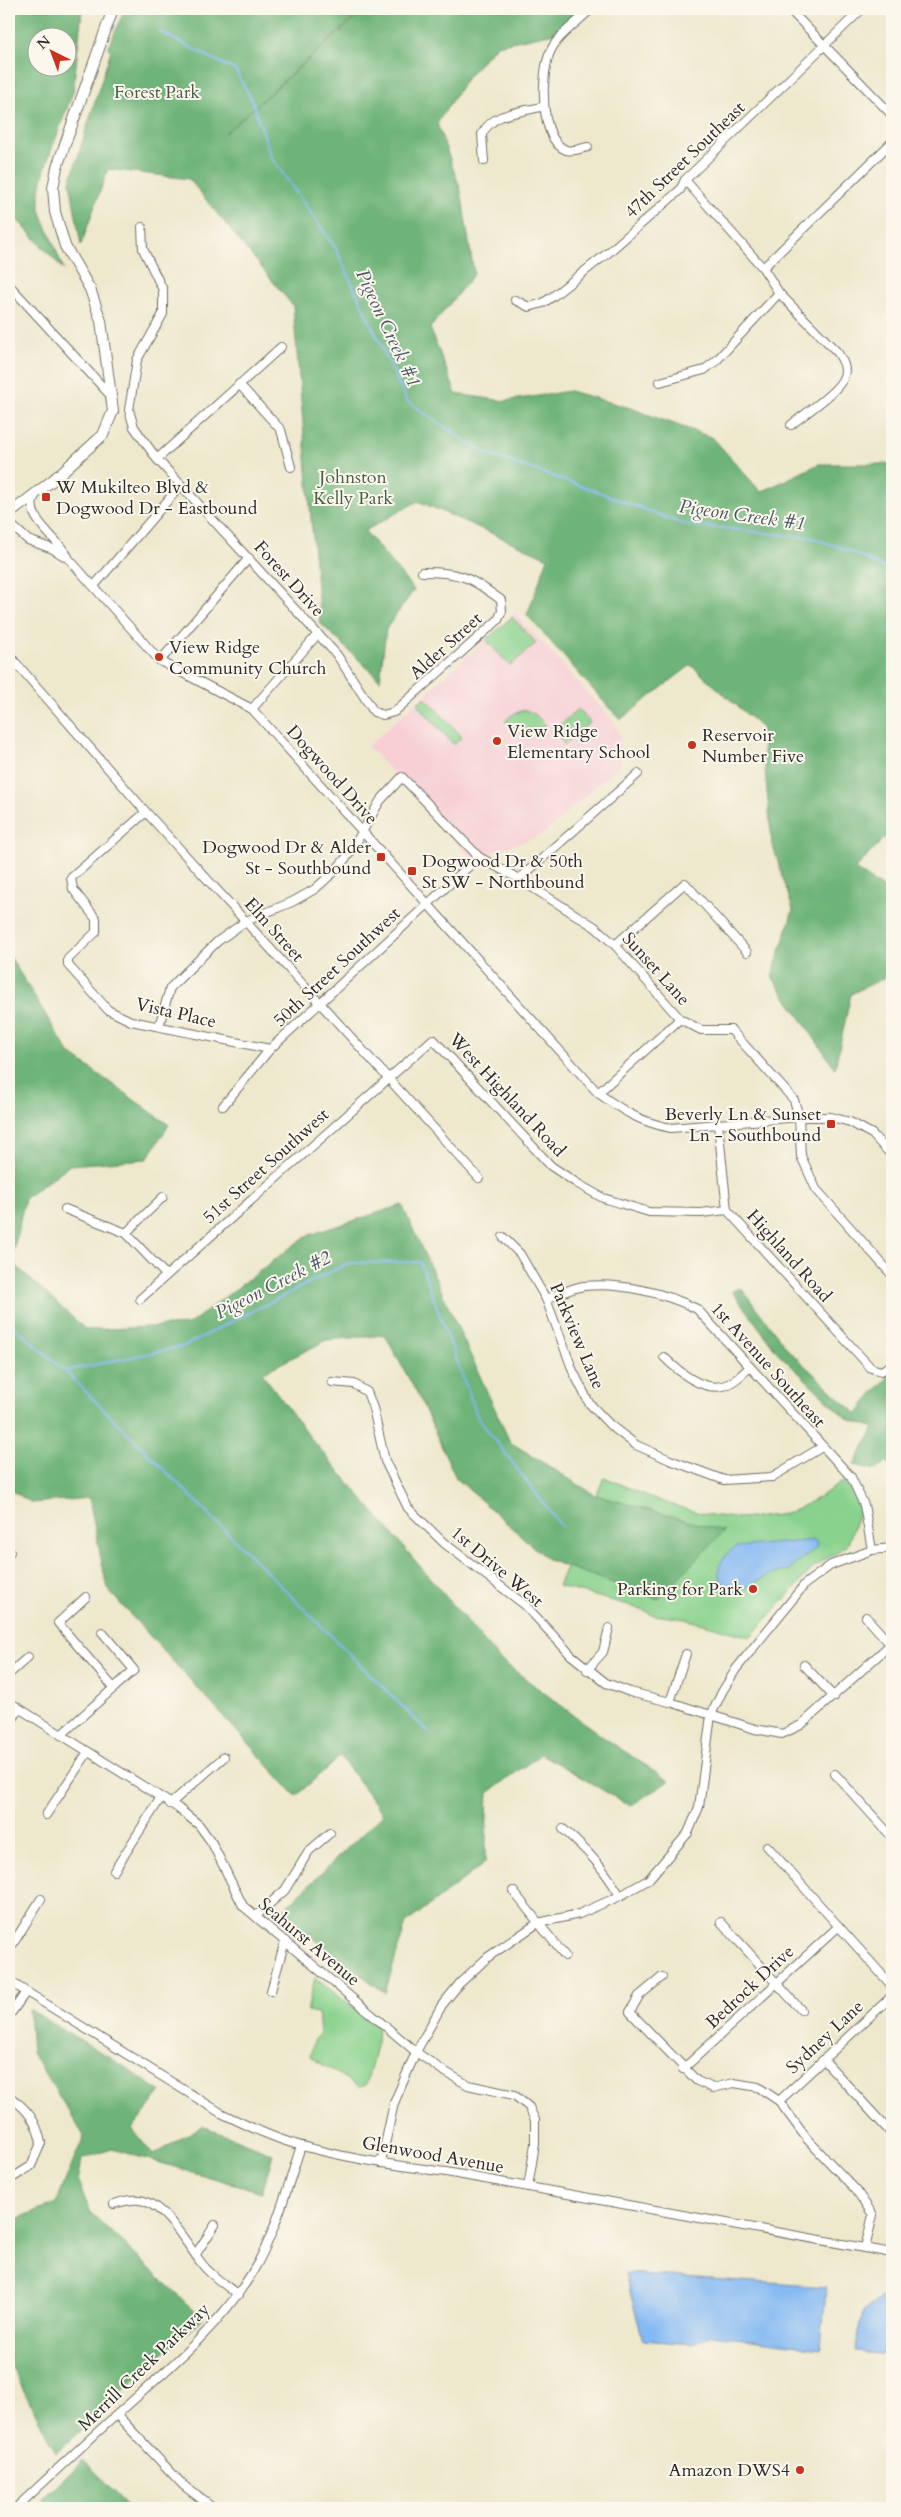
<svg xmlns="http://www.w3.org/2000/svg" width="901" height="2517" viewBox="0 0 901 2517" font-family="Cardo,serif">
  <rect width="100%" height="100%" fill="#fbf7ec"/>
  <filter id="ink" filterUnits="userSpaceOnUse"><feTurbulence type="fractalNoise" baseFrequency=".02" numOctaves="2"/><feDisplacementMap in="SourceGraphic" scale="10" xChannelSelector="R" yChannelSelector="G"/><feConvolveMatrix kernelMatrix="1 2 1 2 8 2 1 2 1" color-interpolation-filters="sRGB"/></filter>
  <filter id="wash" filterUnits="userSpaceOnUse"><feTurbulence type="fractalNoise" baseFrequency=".0096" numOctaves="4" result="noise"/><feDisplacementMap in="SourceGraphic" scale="20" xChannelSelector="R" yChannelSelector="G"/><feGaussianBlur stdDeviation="1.12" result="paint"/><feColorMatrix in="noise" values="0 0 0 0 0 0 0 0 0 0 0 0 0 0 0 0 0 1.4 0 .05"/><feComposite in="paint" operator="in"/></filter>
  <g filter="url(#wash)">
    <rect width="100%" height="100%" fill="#eee8cd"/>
    <path fill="#f7cfd5" d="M 515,613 L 614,722 L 620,736 L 621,764 L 542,835 L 493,851 L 477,865 L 368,746 Z"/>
    <g fill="#89d28d" stroke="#5a7e5c">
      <path d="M 512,617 L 536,643 L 510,666 L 486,640 Z"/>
      <path d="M 425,697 L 462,737 L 454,745 L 417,704 Z"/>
      <path d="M 578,709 L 590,722 L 565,745 L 553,731 Z"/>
      <path d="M 525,710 L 535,714 L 546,725 C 528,737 521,734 505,721 L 513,714 Z"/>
      <path d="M 604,1477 C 656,1500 710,1525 768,1516 C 776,1515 784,1515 791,1512 C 809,1504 827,1492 844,1481 L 855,1496 L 860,1509 L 847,1546 L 814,1567 L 750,1637 L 685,1619 L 654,1615 L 628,1605 L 558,1586 Z"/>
      <path d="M 315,1978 L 378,2026 L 377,2042 L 366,2085 L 360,2087 L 310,2057 L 314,2041 L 320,2033 L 318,2013 L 307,2011 Z"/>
    </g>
    <g fill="#6eb478" stroke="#4c7052" fill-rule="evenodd">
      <path d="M 9,9 L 86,9 L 82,11 L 73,92 L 46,165 L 40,189 L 40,210 L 64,270 L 9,211 ZM 38,38 L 68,38 L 68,68 L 38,68 Z"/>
      <path d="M 125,9 L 364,9 L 225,133 L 366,9 L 580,9 L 554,33 L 497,45 L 468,76 L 437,123 L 461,191 L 474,274 L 430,328 L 456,394 L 505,401 L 570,391 L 630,408 L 713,438 L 761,492 L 819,464 L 892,464 L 892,830 L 855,869 L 892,894 L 892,974 L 851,994 L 835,1068 L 772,977 L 793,910 L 772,843 L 761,727 L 691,665 L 620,720 L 527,615 L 548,558 L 418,501 L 365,531 L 414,590 L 386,629 L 380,680 L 320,623 L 293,306 L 189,179 L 108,169 L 81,245 L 70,182 L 111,50 L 108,48 Z"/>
      <path d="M 9,955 L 69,1053 L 169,1125 L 147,1159 L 70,1165 L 25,1198 L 11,1261 L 86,1330 L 188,1325 L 306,1236 L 402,1205 L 510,1442 L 595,1495 L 724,1531 L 658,1599 L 548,1560 L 456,1478 L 420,1399 L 385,1335 L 327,1340 L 262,1373 L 309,1436 L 499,1659 L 603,1737 L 669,1781 L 630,1806 L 541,1754 L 488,1793 L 485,1863 L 406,1923 L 385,1993 L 280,1913 L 383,1814 L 340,1756 L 296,1796 L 107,1589 L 89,1498 L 32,1503 L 9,1489 Z"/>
      <path d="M 741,1288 L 790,1352 L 857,1414 L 873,1393 L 892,1373 L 892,1466 L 885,1463 L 876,1470 L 854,1465 L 874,1428 L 846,1418 L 778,1353 L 732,1291 Z"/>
      <path d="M 29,2009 L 122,2065 L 161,2092 L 132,2129 L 153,2155 L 202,2126 L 273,2154 L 262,2192 L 112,2149 L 82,2159 L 78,2182 L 91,2213 L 202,2318 L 56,2453 L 9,2362 L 9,2222 L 56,2203 L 84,2136 L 32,2053 Z"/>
      <path d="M 83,2460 L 129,2508 L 50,2508 L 42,2499 Z"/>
    </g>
    <g fill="#85b9f3" stroke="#58728f">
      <path d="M 815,1540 L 818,1546 L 787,1571 L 771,1574 L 735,1593 C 711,1581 716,1559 736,1547 Z"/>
      <path d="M 625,2273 L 826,2287 L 821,2349 L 712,2335 L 692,2344 L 643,2340 Z"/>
      <path d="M 887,2292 L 892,2293 L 892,2355 L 855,2352 L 863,2312 Z"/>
    </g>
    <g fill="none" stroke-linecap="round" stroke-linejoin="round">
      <g stroke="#85b9f3" stroke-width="2">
        <path d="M 160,32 L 235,70 L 253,102 L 271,157 L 335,247 L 407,401 L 482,452 L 596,491 L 683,524 L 813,538 L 850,551 L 892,572"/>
        <path d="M 9,1322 L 65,1371 L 428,1732"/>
        <path d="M 65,1371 L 184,1346 L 348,1263 L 420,1262 L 478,1418 L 561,1526"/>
      </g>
    </g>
  </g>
  <g filter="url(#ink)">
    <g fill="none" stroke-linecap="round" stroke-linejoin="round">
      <defs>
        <g id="minor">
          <path d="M 789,9 L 892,115"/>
          <path d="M 588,147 C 582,148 573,152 566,150 C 539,140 540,72 551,50 C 559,34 578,22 591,9"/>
          <path d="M 484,161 L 482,134 C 494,111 521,113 544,106"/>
          <path d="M 685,180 L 763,268 L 779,293 L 838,353 C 842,360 847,367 844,376 C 840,391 804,414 791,425"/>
          <path d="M 142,227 L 143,249 L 163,290 L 163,314 L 137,360 L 129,410 L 134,427 L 157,459 L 337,655 L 374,712 L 383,715 L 394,712 L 498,620 L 502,611 L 501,600 C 470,577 461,572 422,572"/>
          <path d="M 763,268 L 892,142"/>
          <path d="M 9,285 L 111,396"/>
          <path d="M 515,300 L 529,307 L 543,303 L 552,297 L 609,252 L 680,190 L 685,180 L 862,9"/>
          <path d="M 660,382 L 704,370 L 716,361 L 779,293"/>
          <path d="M 239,384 L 281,430 L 291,467"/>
          <path d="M 157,459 L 281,347"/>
          <path d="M 35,496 C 22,516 59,539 68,557"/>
          <path d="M 9,523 L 28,540 L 53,549 L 69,559 L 160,661 L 252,709 L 598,1093 C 623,1111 640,1122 671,1128 L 799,1117 L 831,1117 L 850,1122 L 872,1134 L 892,1156"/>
          <path d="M 94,586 L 181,485"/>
          <path d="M 9,655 L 146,812 L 479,1178"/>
          <path d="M 160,661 L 249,558"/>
          <path d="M 252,709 L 318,634"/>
          <path d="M 146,812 L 71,878 L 73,889 L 96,919 L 96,932 L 68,959 L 68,965 L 108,1010 L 131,1021 L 270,1049"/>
          <path d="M 519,879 L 638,774"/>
          <path d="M 615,945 L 685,883 L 747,952"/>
          <path d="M 159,1026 L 170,988 L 187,971 L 218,941 L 246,921 L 292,902 L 315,889 L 334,872 L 350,853 L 380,801 L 402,777 L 479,857 L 519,879 L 595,927 L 615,945 L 680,1019 L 701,1030 L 731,1030 L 794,1100 L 799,1117 L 801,1156 L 816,1189 L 892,1275"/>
          <path d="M 598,1093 L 680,1019"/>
          <path d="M 223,1106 L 270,1049 L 479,857"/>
          <path d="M 718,1124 L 727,1210 L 871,1368 L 881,1371 L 892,1365"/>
          <path d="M 65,1209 L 126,1233 L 166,1275"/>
          <path d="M 126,1233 L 163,1197"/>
          <path d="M 503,1237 L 520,1254 L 546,1299 L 573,1371 L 589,1403 L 610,1425 L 636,1445 L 670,1460 L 724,1480 L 772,1477 L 822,1447"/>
          <path d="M 140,1299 L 433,1039 L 551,1166 L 578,1184 L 603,1198 L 649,1212 L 701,1213 L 727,1210"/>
          <path d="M 546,1299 C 558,1295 571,1288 584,1286 C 620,1282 665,1293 697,1309 L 851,1477 L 864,1505 L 872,1550"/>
          <path d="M 664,1357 C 680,1373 708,1397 732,1382 C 739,1378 744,1372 750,1367"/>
          <path d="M 332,1382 L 354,1384 L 367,1392 L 373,1408 L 385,1461 L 408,1508 L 444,1543 L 525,1605 L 571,1655 L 606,1683 L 630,1692 L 670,1702 L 755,1729 L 782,1734 L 801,1725 L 892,1643"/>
          <path d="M 9,1553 L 10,1552"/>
          <path d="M 86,1597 L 58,1623 L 114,1688"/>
          <path d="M 866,1617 L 891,1645"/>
          <path d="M 804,1665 L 834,1697"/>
          <path d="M 587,1670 L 603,1652 L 609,1628"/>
          <path d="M 9,1674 L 28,1657"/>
          <path d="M 9,1702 L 178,1808 L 199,1825 L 212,1843 L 243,1906 L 416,2052 L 442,2070 L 468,2085 L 514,2095 L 529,2107 L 535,2120 L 535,2144 L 528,2187"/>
          <path d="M 670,1702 L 686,1654"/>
          <path d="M 9,1725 L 19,1709"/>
          <path d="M 61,1735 L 134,1670 L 102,1632"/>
          <path d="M 835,1774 L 892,1837"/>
          <path d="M 170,1804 L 224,1757"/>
          <path d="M 46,1815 L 88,1752"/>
          <path d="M 563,1829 C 588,1851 604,1868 620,1896"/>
          <path d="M 767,1846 L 892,1986"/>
          <path d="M 114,1871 L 160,1799"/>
          <path d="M 513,1891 L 565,1956"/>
          <path d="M 256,1916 L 285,1890 L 309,1851 L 330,1833"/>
          <path d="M 721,1922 L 801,2010"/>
          <path d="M 9,1950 L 41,1899"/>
          <path d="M 662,1977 L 639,1996 L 630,2012 L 697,2081 L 713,2088 L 734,2083 L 758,2087 L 779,2101 L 807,2139 L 856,2190 L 873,2215 L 865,2248"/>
          <path d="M 9,1981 L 221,2113 C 250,2127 279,2141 310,2148 C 355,2160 401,2166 446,2172 L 892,2253"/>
          <path d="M 271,1991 L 285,1941"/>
          <path d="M 9,2016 L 26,1992"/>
          <path d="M 824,2060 L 892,2134"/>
          <path d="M 683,2069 L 838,1927"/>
          <path d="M 9,2096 C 27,2109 37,2121 41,2143 L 31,2166 L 9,2180"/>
          <path d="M 779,2101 L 892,1996"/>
          <path d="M 381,2163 L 394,2103 L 416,2052 L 442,2005 L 460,1983 L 488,1957 L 538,1923 L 579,1914 L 620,1896 L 648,1880 L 688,1833 L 699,1807 L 711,1715 L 722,1692 L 736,1669 L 805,1584 L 831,1565 L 872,1550 L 892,1548"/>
          <path d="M 114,2204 C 124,2201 134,2198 144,2201 C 167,2208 188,2246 202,2264 C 211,2276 226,2285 238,2295"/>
          <path d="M 196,2254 L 215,2225"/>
          <path d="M 117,2415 L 183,2485 L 213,2508"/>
          <path d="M 16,2508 C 51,2475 86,2442 122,2410 C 169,2368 218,2328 252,2273 C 275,2235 287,2188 301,2146"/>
        </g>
        <path id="major" d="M 9,514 L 53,480 L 103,435 L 113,411 L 101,321 L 90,289 L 65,246 L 55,212 L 53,188 L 57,167 L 113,9"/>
      </defs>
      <use href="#minor" stroke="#6f6d64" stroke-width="10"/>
      <use href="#major" stroke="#6f6d64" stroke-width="12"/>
      <use href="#minor" stroke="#fff" stroke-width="8"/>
      <use href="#major" stroke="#fff" stroke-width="10"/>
    </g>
  </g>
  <g fill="#c8321e" stroke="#fbf7ec" stroke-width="2">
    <rect x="41" y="492" width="10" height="10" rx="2.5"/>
    <circle cx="159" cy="657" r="5"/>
    <circle cx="497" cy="741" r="5"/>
    <circle cx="692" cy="745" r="5"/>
    <rect x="376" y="852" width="10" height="10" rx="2.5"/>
    <rect x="407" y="866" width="10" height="10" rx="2.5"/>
    <rect x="826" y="1119" width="10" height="10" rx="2.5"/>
    <circle cx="753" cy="1589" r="5"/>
    <circle cx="800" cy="2470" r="5"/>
  </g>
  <g text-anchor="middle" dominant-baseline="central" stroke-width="4" stroke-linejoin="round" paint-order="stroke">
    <g font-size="18" fill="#475d48" stroke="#fbf7ec">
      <text x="157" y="92">Forest Park</text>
      <text x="353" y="477">Johnston<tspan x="353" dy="21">Kelly Park</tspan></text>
    </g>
    <g font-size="18" fill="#2b2b2b" stroke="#fbf7ec">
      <text transform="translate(685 160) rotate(-44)">47th Street Southeast</text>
      <text transform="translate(289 579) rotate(48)">Forest Drive</text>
      <text transform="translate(446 646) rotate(-42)">Alder Street</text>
      <text transform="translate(332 775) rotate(48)">Dogwood Drive</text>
      <text transform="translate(274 930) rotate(48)">Elm Street</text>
      <text transform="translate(337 967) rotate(-43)">50th Street Southwest</text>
      <text transform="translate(656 969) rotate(48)">Sunset Lane</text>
      <text transform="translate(176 1013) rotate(13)">Vista Place</text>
      <text transform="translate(507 1095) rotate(47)">West Highland Road</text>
      <text transform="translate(266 1166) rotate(-42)">51st Street Southwest</text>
      <text transform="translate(789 1256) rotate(48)">Highland Road</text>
      <text transform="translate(577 1336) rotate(67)">Parkview Lane</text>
      <text transform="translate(768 1365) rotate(48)">1st Avenue Southeast</text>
      <text transform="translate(497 1567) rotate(40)">1st Drive West</text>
      <text transform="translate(309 1942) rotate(40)">Seahurst Avenue</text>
      <text transform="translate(750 1987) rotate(-43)">Bedrock Drive</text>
      <text transform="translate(825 2037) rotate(-43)">Sydney Lane</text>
      <text transform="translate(433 2155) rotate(10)">Glenwood Avenue</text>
      <text transform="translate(144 2367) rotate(-44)">Merrill Creek Parkway</text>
    </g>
    <g font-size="18" fill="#2b2b2b" stroke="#fbf7ec" text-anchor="start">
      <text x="56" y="487">W Mukilteo Blvd &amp;<tspan x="56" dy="21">Dogwood Dr - Eastbound</tspan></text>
      <text x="169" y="647">View Ridge<tspan x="169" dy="21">Community Church</tspan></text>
      <text x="507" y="731">View Ridge<tspan x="507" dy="21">Elementary School</tspan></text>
      <text x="702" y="735">Reservoir<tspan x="702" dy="21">Number Five</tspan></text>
      <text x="371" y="847" text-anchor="end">Dogwood Dr &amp; Alder<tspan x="371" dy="21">St - Southbound</tspan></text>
      <text x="422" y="861">Dogwood Dr &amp; 50th<tspan x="422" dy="21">St SW - Northbound</tspan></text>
      <text x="821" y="1114" text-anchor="end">Beverly Ln &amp; Sunset<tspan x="821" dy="21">Ln - Southbound</tspan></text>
      <text x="743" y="1589" text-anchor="end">Parking for Park</text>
      <text x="790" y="2470" text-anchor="end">Amazon DWS4</text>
    </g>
    <g font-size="19" font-style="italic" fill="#465667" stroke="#fbf7ec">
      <text transform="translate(388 328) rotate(65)">Pigeon Creek #1</text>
      <text transform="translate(742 515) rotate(8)">Pigeon Creek #1</text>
      <text transform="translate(273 1285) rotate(-27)">Pigeon Creek #2</text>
    </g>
  </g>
  <rect width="901" height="2517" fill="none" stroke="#fbf7ec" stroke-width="30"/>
  <g transform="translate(52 52) rotate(318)"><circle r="24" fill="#fbf7ec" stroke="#a8a59f"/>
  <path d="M0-4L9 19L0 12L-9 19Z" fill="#c8321e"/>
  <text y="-8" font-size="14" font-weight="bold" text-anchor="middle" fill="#2b2b2b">N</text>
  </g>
</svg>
